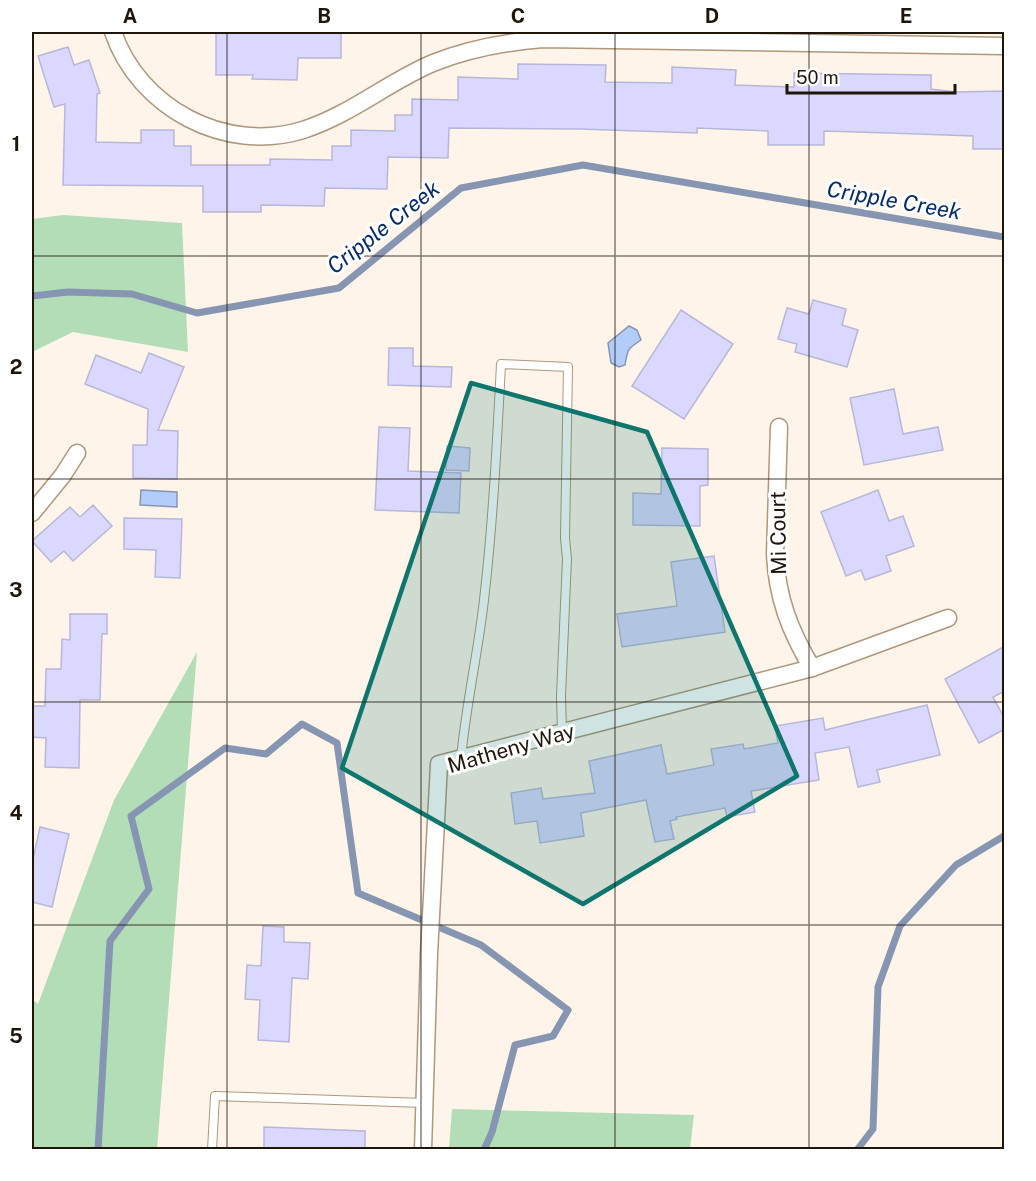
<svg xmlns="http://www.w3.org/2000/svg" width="1036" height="1181" viewBox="0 0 1036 1181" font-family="'Public Sans',sans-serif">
  <rect width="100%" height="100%" fill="#fff4e9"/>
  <g fill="#b3ddb7">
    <path d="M 63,215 L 182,223 L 188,352 L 73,332 L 32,352 L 32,219 Z"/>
    <path d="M 197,652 L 157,1149 L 32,1149 L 32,999 L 38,1004 L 114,800 Z"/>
    <path d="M 452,1109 L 694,1115 L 690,1149 L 449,1149 Z"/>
  </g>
  <g fill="#b2cdfa" stroke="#8696b2" stroke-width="1.5">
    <path d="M 629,326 L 637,330 L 641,340 C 626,350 628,349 625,365 L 619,367 L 611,363 L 608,343 Z"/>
    <path d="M 141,490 L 177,492 L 177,507 L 140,505 Z"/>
  </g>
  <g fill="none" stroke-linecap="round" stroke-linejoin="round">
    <g stroke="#8696b2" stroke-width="7">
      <path d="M 32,296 L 68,292 L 132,294 L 197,313 L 339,288 L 461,188 L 583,165 L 1004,237"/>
      <path d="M 98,1150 L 110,941 L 149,889 L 131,816 L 225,748 L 266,754 L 302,724 L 337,743 L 358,893 L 481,945 L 568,1010 L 553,1036 L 515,1045 L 492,1132 L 484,1150"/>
      <path d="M 857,1150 L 873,1129 L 878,987 L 900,926 L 956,865 L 1004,836"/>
    </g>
  </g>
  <g fill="#dad8ff" stroke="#b8b7d9" stroke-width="1.5">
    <path d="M 216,32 L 341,32 L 341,58 L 298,58 L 297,80 L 252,79 L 253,75 L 216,75 Z"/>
    <path d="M 68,47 L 74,65 L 89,60 L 100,93 L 97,94 L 96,142 L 141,143 L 141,130 L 174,130 L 174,146 L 191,146 L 191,165 L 270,165 L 270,159 L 332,160 L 332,146 L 351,146 L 351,130 L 395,131 L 395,115 L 412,115 L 412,99 L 458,100 L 458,77 L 518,79 L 518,64 L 606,65 L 605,82 L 672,83 L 672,67 L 736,70 L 735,85 L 794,87 L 794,73 L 931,75 L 931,89 L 956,92 L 1005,91 L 1005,149 L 973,149 L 973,136 L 889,133 L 824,131 L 824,145 L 768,145 L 768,131 L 697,128 L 697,133 L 579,129 L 449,128 L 448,158 L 388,157 L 387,189 L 325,188 L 324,206 L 261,205 L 261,212 L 203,212 L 203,186 L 63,185 L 65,104 L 54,107 L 38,56 Z"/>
    <path d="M 813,300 L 846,309 L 842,325 L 858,330 L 847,367 L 795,352 L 797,344 L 778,339 L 787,308 L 809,314 Z"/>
    <path d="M 681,310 L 733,344 L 684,419 L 632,386 Z"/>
    <path d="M 389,348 L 413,348 L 413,366 L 452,367 L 451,387 L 388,385 Z"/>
    <path d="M 149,353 L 184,367 L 158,430 L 178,431 L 177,479 L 133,478 L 133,445 L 147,445 L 148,409 L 85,384 L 96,355 L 141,373 Z"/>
    <path d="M 894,389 L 903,434 L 938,427 L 943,450 L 864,465 L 850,398 Z"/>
    <path d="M 379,427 L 410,428 L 408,471 L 461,473 L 459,513 L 375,510 Z"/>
    <path d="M 447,446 L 470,448 L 469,471 L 446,470 Z"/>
    <path d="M 662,448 L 708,449 L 708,485 L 700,486 L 700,526 L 633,525 L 633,493 L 661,494 Z"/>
    <path d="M 878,490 L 889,521 L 903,516 L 914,546 L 886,556 L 891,571 L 865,580 L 861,570 L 846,576 L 821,512 Z"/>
    <path d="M 93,505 L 112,526 L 73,561 L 64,551 L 51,562 L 32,541 L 70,507 L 80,517 Z"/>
    <path d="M 124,518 L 182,519 L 180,578 L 155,577 L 156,550 L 124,549 Z"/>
    <path d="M 714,556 L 725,632 L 622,647 L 617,614 L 677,606 L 671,562 Z"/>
    <path d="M 70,614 L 107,614 L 107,634 L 102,634 L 100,700 L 80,700 L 79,768 L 45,767 L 46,738 L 32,737 L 32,706 L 45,706 L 46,669 L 61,669 L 62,639 L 70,640 Z"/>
    <path d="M 1005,646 L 1005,691 L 993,697 L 1005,719 L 1005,729 L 979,743 L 945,679 Z"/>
    <path d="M 927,705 L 940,755 L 877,770 L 880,782 L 858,787 L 849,747 L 815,753 L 819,780 L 751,791 L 755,812 L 727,817 L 725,808 L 676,817 L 677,819 L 670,821 L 674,839 L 655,842 L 646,800 L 581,813 L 584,836 L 540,843 L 537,821 L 515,824 L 511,793 L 541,788 L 543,799 L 595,793 L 589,761 L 661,745 L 667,774 L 714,765 L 711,749 L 743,744 L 744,749 L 778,743 L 775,726 L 823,718 L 825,730 Z"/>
    <path d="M 40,827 L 69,834 L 52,907 L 32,902 L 32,864 Z"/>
    <path d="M 263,926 L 284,927 L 284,942 L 310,943 L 308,979 L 292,978 L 289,1042 L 258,1040 L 260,1000 L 245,999 L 247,965 L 261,966 Z"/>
    <path d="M 264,1127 L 365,1131 L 365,1149 L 264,1149 Z"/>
  </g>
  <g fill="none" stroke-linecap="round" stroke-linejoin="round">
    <defs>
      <g id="service">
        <path d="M 461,758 C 466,705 478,653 484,600 C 493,522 497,443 501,364 L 568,367 L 565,538 L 567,559 L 561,696 L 562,732"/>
        <path d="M 212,1150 L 215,1096 L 424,1103"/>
      </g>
      <g id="minor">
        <path d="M 113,32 C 139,108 225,154 303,130 C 350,115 388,82 433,63 C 468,49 505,42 543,39 L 1004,46"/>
        <path d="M 779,427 L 775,554 C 777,598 790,631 812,668"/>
        <path d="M 32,513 L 63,475 L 77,453"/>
        <path d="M 423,1150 L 429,954 L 439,764 L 812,668 L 948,618"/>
      </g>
    </defs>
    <use href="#service" stroke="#af977c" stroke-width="10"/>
    <use href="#minor" stroke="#af977c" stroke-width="19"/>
    <use href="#service" stroke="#fff" stroke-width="8"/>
    <use href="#minor" stroke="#fff" stroke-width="16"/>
  </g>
  <path fill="#0f766e" fill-opacity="0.2" stroke="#0f766e" stroke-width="4.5" stroke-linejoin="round" d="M 471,383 L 647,432 L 797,776 L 583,904 L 342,768 Z"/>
  <path fill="none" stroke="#1e150b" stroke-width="1.5" stroke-opacity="0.55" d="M 227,32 L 227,1150M 421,32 L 421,1150M 615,32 L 615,1150M 809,32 L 809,1150M 32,256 L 1004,256M 32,479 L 1004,479M 32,702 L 1004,702M 32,925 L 1004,925"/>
  <g text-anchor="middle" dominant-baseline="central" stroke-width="6" stroke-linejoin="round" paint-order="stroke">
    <g font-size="21" fill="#1e150b" stroke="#fff">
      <text transform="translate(778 533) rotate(-91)">Mi Court</text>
      <text transform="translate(511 748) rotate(-16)">Matheny Way</text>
    </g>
    <g font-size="22" font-style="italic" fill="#072b6a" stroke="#fff">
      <text transform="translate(894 200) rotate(10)">Cripple Creek</text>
      <text transform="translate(383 227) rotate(-38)">Cripple Creek</text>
    </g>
  </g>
  <rect width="1036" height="1181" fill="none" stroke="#ffffff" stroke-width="66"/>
  <path d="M787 84v9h168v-9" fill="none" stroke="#1e150b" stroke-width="3"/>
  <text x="796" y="84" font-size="18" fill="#1e150b" stroke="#ffffff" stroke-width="4.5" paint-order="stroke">50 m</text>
  <rect x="33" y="33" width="970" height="1115" fill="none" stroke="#1e150b" stroke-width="2"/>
  <g font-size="20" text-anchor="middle" font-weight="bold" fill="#1e150b">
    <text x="130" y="23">A</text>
    <text x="324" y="23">B</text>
    <text x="518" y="23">C</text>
    <text x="712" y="23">D</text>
    <text x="906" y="23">E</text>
    <text x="16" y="151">1</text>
    <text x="16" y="374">2</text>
    <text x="16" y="597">3</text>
    <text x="16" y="820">4</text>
    <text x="16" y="1043">5</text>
  </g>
</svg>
